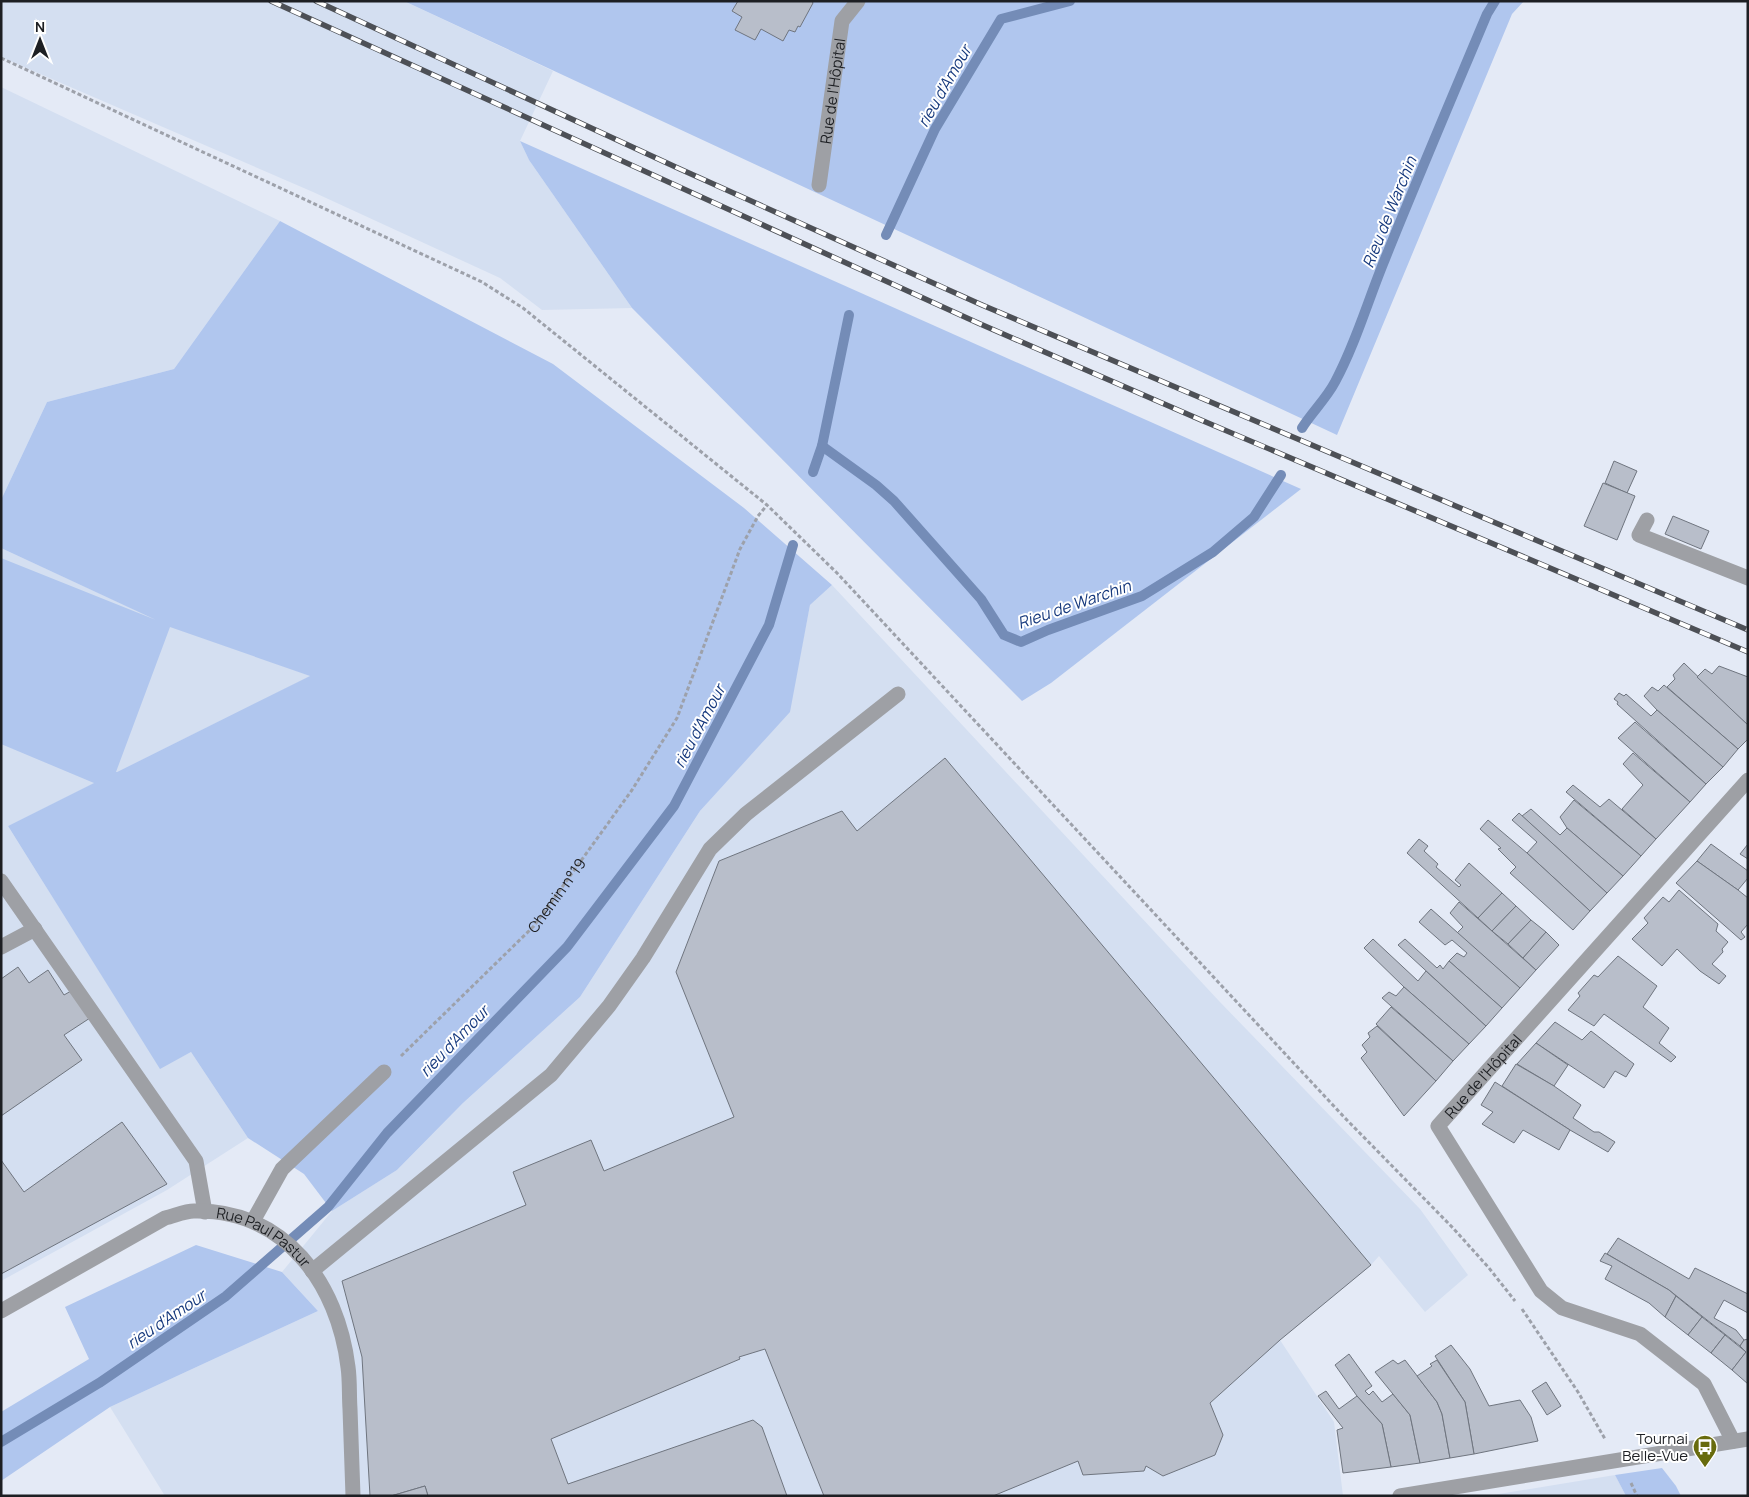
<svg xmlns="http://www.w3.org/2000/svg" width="1749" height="1497" viewBox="0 0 1749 1497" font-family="Manrope,sans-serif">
  <rect width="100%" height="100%" fill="#e4eaf6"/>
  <g fill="#d4dff1">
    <path d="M 1,1 L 404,1 L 553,71 L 520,141 L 529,160 L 632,308 L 542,310 L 500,278 L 313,192 L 1,57 Z"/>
    <path d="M 1,87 L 280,221 L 174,369 L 47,402 L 1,500 Z"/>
    <path d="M 1,548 L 170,626 L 311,676 L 8,826 L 160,1068 L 191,1052 L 248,1138 L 167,1190 L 1,1281 Z"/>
    <path d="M 832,585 L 1219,1001 L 1420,1209 L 1468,1275 L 1425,1312 L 1379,1256 L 1371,1265 L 1280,1340 L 1334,1422 L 1343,1496 L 165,1496 L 110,1407 L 318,1311 L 282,1272 L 332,1211 L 397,1170 L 463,1103 L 580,997 L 700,811 L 789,712 L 810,605 Z"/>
    <path d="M 1615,1475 L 1626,1496 L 1487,1496 Z"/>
  </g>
  <g fill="#b0c6ee" fill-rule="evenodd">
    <path d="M 404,1 L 1524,1 L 1512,14 L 1337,435 Z"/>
    <path d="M 520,141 L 1301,489 L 1051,683 L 1022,701 L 632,308 L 529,160 Z"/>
    <path d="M 280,221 L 553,364 L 744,508 L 832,585 L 810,605 L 790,712 L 700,811 L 580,997 L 463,1103 L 397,1170 L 332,1211 L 304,1174 L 248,1138 L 191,1052 L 160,1069 L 8,826 L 94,783 L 1,744 L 1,558 L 156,620 L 1,548 L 1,500 L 47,402 L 174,369 ZM 170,627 L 310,676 L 117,772 L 116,772 Z"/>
    <path d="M 196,1245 L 282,1272 L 318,1311 L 110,1407 L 1,1481 L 1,1412 L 89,1359 L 65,1307 Z"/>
    <path d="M 1662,1468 L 1676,1486 L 1681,1496 L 1626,1496 L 1615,1475 Z"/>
  </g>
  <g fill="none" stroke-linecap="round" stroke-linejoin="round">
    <g stroke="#748cb7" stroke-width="10">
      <path d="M 886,235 L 935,129 L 1001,19 L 1070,1"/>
      <path d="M 1302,428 C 1312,412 1326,399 1335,382 C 1356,343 1368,300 1385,259 C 1418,177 1453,95 1487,14 L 1495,1"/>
      <path d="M 822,446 L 876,485 L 894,501 L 981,599 L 1004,635 L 1021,642 L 1048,630 L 1142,596 L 1213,552 L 1254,517 L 1281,475"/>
      <path d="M 813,472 L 822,446 L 849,315"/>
      <path d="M 1,1442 L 99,1383 L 226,1296 L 328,1207 L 387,1133 L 567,947 L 674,806 L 769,625 L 793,545"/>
    </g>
  </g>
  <g fill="#b8beca" stroke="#6f757f">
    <path d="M 738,1 L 812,1 L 813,3 L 800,27 L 798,26 L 795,32 L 789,30 L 783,41 L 761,29 L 755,40 L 735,30 L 742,17 L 732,11 Z"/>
    <path d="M 1614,461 L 1637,471 L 1627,493 L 1605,483 Z"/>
    <path d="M 1603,483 L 1635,496 L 1617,540 L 1584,526 Z"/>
    <path d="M 1673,516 L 1709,531 L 1701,549 L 1665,534 Z"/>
    <path d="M 1684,663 L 1748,725 L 1748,739 L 1738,749 L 1667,687 L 1675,679 L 1673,675 Z"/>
    <path d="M 1719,666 L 1748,677 L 1748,725 L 1697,677 L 1705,669 L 1712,674 Z"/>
    <path d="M 1664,685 L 1738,749 L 1723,767 L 1657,710 L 1644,696 L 1652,687 L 1658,691 Z"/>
    <path d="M 1619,693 L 1624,696 L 1626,694 L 1651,716 L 1657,710 L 1723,767 L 1706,784 L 1617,704 L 1618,702 L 1614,699 Z"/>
    <path d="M 1635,722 L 1706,784 L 1690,802 L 1618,738 Z"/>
    <path d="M 1633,753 L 1690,802 L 1656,839 L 1622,809 L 1643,785 L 1623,764 Z"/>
    <path d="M 945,758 L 1371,1265 L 1280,1340 L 1210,1403 L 1223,1435 L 1215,1455 L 1163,1476 L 1146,1466 L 1144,1471 L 1083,1475 L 1078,1461 L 993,1496 L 824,1496 L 765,1349 L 739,1357 L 740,1359 L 551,1439 L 568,1484 L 753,1420 L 762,1427 L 787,1496 L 428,1496 L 425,1486 L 391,1496 L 370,1496 L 362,1357 L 342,1281 L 526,1205 L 513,1172 L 591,1140 L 604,1171 L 734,1117 L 676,972 L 719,861 L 842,811 L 857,831 Z"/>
    <path d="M 1573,785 L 1600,807 L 1609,799 L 1656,839 L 1641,856 L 1566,792 Z"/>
    <path d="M 1574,800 L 1641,856 L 1623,876 L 1567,828 L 1560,817 Z"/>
    <path d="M 1531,809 L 1560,835 L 1567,828 L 1623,876 L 1607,893 L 1522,816 Z"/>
    <path d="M 1519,813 L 1607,893 L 1590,911 L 1527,853 L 1537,842 L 1512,820 Z"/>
    <path d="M 1488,820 L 1527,853 L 1590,911 L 1573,930 L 1510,873 L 1516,867 L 1498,849 L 1501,848 L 1480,829 Z"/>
    <path d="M 1419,839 L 1428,846 L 1424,851 L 1438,864 L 1436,867 L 1459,887 L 1461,885 L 1455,880 L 1469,863 L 1502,893 L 1478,918 L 1407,853 Z"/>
    <path d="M 1711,844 L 1748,871 L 1748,878 L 1738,890 L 1697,861 Z"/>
    <path d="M 1748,844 L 1748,859 L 1740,854 Z"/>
    <path d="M 1697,861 L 1738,890 L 1748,898 L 1748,924 L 1741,932 L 1745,937 L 1741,940 L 1676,883 Z"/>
    <path d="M 1679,890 L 1718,924 L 1716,931 L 1728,942 L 1722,949 L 1723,952 L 1712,964 L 1726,976 L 1719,984 L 1700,971 L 1677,949 L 1662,966 L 1632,939 L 1648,923 L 1644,918 L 1663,897 L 1669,902 Z"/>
    <path d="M 1502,893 L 1516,906 L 1492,931 L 1478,918 Z"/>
    <path d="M 1459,902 L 1536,970 L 1520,988 L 1457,933 L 1463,927 L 1450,913 Z"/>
    <path d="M 1516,906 L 1531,920 L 1508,944 L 1492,931 Z"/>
    <path d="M 1431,909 L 1520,988 L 1502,1008 L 1449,961 L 1457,953 L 1464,957 L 1467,953 L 1452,940 L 1445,945 L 1419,922 Z"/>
    <path d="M 1531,920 L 1546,932 L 1523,958 L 1508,944 Z"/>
    <path d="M 1546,932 L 1559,945 L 1536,970 L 1523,958 Z"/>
    <path d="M 1373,939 L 1418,981 L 1426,971 L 1486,1026 L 1469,1044 L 1404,987 L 1364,948 Z"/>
    <path d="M 1405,939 L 1437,968 L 1440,965 L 1443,969 L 1449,961 L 1502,1008 L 1486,1026 L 1398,945 Z"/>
    <path d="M 1618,956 L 1657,986 L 1643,1007 L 1669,1028 L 1659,1043 L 1676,1057 L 1671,1062 L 1604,1014 L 1594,1026 L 1568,1010 L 1580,996 L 1578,993 L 1594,975 L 1598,977 Z"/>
    <path d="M 18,967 L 29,983 L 48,970 L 64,995 L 71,991 L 90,1018 L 64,1035 L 82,1060 L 1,1116 L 1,979 Z"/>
    <path d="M 1404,987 L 1469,1044 L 1453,1061 L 1382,998 L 1389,992 L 1396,996 Z"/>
    <path d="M 1391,1007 L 1453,1061 L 1436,1081 L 1376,1024 Z"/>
    <path d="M 1555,1022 L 1582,1040 L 1591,1031 L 1634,1064 L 1626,1077 L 1615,1071 L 1604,1088 L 1536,1043 Z"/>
    <path d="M 1377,1026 L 1436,1081 L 1404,1116 L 1361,1058 L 1367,1052 L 1362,1045 L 1370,1037 L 1368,1033 Z"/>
    <path d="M 1536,1043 L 1568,1065 L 1554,1086 L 1517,1064 Z"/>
    <path d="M 1516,1064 L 1554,1086 L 1581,1105 L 1573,1118 L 1594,1132 L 1599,1132 L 1615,1142 L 1608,1152 L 1570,1130 L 1502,1086 Z"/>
    <path d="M 1495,1082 L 1570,1130 L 1559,1150 L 1523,1130 L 1514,1143 L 1482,1124 L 1493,1112 L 1481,1105 Z"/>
    <path d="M 122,1122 L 167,1184 L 1,1274 L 1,1160 L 24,1192 Z"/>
    <path d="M 1618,1238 L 1689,1279 L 1695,1268 L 1748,1294 L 1748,1313 L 1724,1300 L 1714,1318 L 1736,1330 L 1744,1340 L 1740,1346 L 1669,1290 L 1607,1254 Z"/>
    <path d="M 1605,1253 L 1669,1290 L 1676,1296 L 1665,1317 L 1649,1303 L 1605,1279 L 1612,1266 L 1600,1261 Z"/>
    <path d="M 1676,1296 L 1702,1317 L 1688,1335 L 1665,1317 Z"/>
    <path d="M 1702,1317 L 1725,1335 L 1711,1353 L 1688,1335 Z"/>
    <path d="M 1725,1335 L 1746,1352 L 1732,1370 L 1711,1353 Z"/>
    <path d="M 1748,1339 L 1748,1384 L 1732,1370 L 1746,1352 L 1740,1346 L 1744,1340 Z"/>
    <path d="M 1451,1345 L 1470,1369 L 1489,1406 L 1520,1400 L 1531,1417 L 1538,1441 L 1474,1454 L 1465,1402 L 1435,1356 Z"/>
    <path d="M 1349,1354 L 1372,1386 L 1365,1391 L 1369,1395 L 1373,1391 L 1382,1402 L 1393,1394 L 1410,1415 L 1420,1463 L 1391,1467 L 1382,1424 L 1357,1396 L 1335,1365 Z"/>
    <path d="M 1393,1360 L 1398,1364 L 1405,1360 L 1437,1402 L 1442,1414 L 1450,1458 L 1420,1463 L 1410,1415 L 1375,1372 Z"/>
    <path d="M 1437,1360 L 1465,1402 L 1474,1454 L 1450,1458 L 1442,1414 L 1437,1402 L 1417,1376 L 1432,1366 L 1430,1364 Z"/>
    <path d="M 1546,1382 L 1561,1406 L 1547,1415 L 1532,1391 Z"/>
    <path d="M 1326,1391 L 1339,1409 L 1357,1396 L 1382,1424 L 1391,1467 L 1343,1473 L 1337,1430 L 1343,1428 L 1318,1396 Z"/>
    <path d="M 425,1486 L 428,1496 L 391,1496 Z"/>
  </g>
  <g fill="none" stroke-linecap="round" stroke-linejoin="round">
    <g stroke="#9da1aa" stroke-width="3" stroke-dasharray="4 2.5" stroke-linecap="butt">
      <path d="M 1,58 L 482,282 L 523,308 L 767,505 L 837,573 L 1344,1117 L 1453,1228 L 1489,1268 L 1515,1301"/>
      <path id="s1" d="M 401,1056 L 534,926 L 632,790 L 677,718 L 740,549 L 758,516 L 767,505"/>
      <path d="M 1522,1309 L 1578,1392 L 1605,1439"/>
      <path d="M 1631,1483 L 1637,1496"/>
    </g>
    <g stroke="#9ea0a5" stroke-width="15">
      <path id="s2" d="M 819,185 L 842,21 L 858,1"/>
      <path d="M 1647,520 L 1639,535 L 1748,578"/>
      <path d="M 1,881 L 196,1161 L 205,1212"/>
      <path d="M 1,947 L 35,929"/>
      <path d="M 253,1221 L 282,1169 L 384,1072"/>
      <path d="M 312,1271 L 551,1075 L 609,1006 L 643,958 L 710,849 L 746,814 L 898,694"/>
    </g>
    <g stroke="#9ea0a5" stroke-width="15">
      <path id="s3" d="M 1,1311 L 165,1218 C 174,1216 185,1211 194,1211 C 285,1209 338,1284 348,1367 C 350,1381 349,1395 350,1409 C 351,1438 352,1467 353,1496"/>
      <path id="s4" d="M 1733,1441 L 1704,1384 L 1640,1334 L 1562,1308 L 1541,1291 L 1438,1126 L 1748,780"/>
      <path d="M 1400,1496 L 1748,1439"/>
    </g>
    <defs>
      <g id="rail">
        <path d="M 271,1 L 978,323 L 1201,420 L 1748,652"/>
        <path d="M 316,1 L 680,169 L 982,305 L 1748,630"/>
      </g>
    </defs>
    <use href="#rail" stroke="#4d5056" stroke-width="5.5"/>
    <use href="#rail" stroke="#fff" stroke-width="4" stroke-dasharray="11" stroke-linecap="butt"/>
  </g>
  <defs>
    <symbol id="bus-pin" viewBox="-11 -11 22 30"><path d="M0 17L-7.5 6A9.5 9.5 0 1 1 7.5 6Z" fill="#686b0d" stroke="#fff"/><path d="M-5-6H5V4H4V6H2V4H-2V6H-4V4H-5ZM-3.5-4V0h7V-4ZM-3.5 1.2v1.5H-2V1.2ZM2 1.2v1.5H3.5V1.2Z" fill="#fff"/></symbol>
  </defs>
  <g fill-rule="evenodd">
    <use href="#bus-pin" x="1691" y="1433" width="28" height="38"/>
  </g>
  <g text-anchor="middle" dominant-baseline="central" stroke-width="4" stroke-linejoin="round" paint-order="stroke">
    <g font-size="15" fill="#1d1f23" stroke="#fff">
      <text stroke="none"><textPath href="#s2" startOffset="95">Rue de l'Hôpital</textPath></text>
      <text stroke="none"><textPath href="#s1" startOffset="224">Chemin n°19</textPath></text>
      <text stroke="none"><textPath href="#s4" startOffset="516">Rue de l'Hôpital</textPath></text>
      <text stroke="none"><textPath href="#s3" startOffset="295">Rue Paul Pastur</textPath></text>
    </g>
    <g font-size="15" fill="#1d1f23" stroke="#fff" text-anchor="end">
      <text x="1688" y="1438">Tournai<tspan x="1688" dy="17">Belle-Vue</tspan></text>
    </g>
    <g font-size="16" font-style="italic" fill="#16397d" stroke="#fff">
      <text transform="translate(944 86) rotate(-60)">rieu d'Amour</text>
      <text transform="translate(1389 212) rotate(-68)">Rieu de Warchin</text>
      <text transform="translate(1074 604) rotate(-19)">Rieu de Warchin</text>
      <text transform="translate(699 726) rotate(-62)">rieu d'Amour</text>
      <text transform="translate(454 1041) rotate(-46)">rieu d'Amour</text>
      <text transform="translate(166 1319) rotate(-34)">rieu d'Amour</text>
    </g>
  </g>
  <rect width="1749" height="1497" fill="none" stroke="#1d1f23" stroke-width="5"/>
  <g transform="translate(40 40)" stroke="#ffffff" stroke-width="4" paint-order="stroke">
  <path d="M0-4L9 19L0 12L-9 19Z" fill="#1d1f23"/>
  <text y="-8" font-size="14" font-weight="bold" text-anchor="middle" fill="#1d1f23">N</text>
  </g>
</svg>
